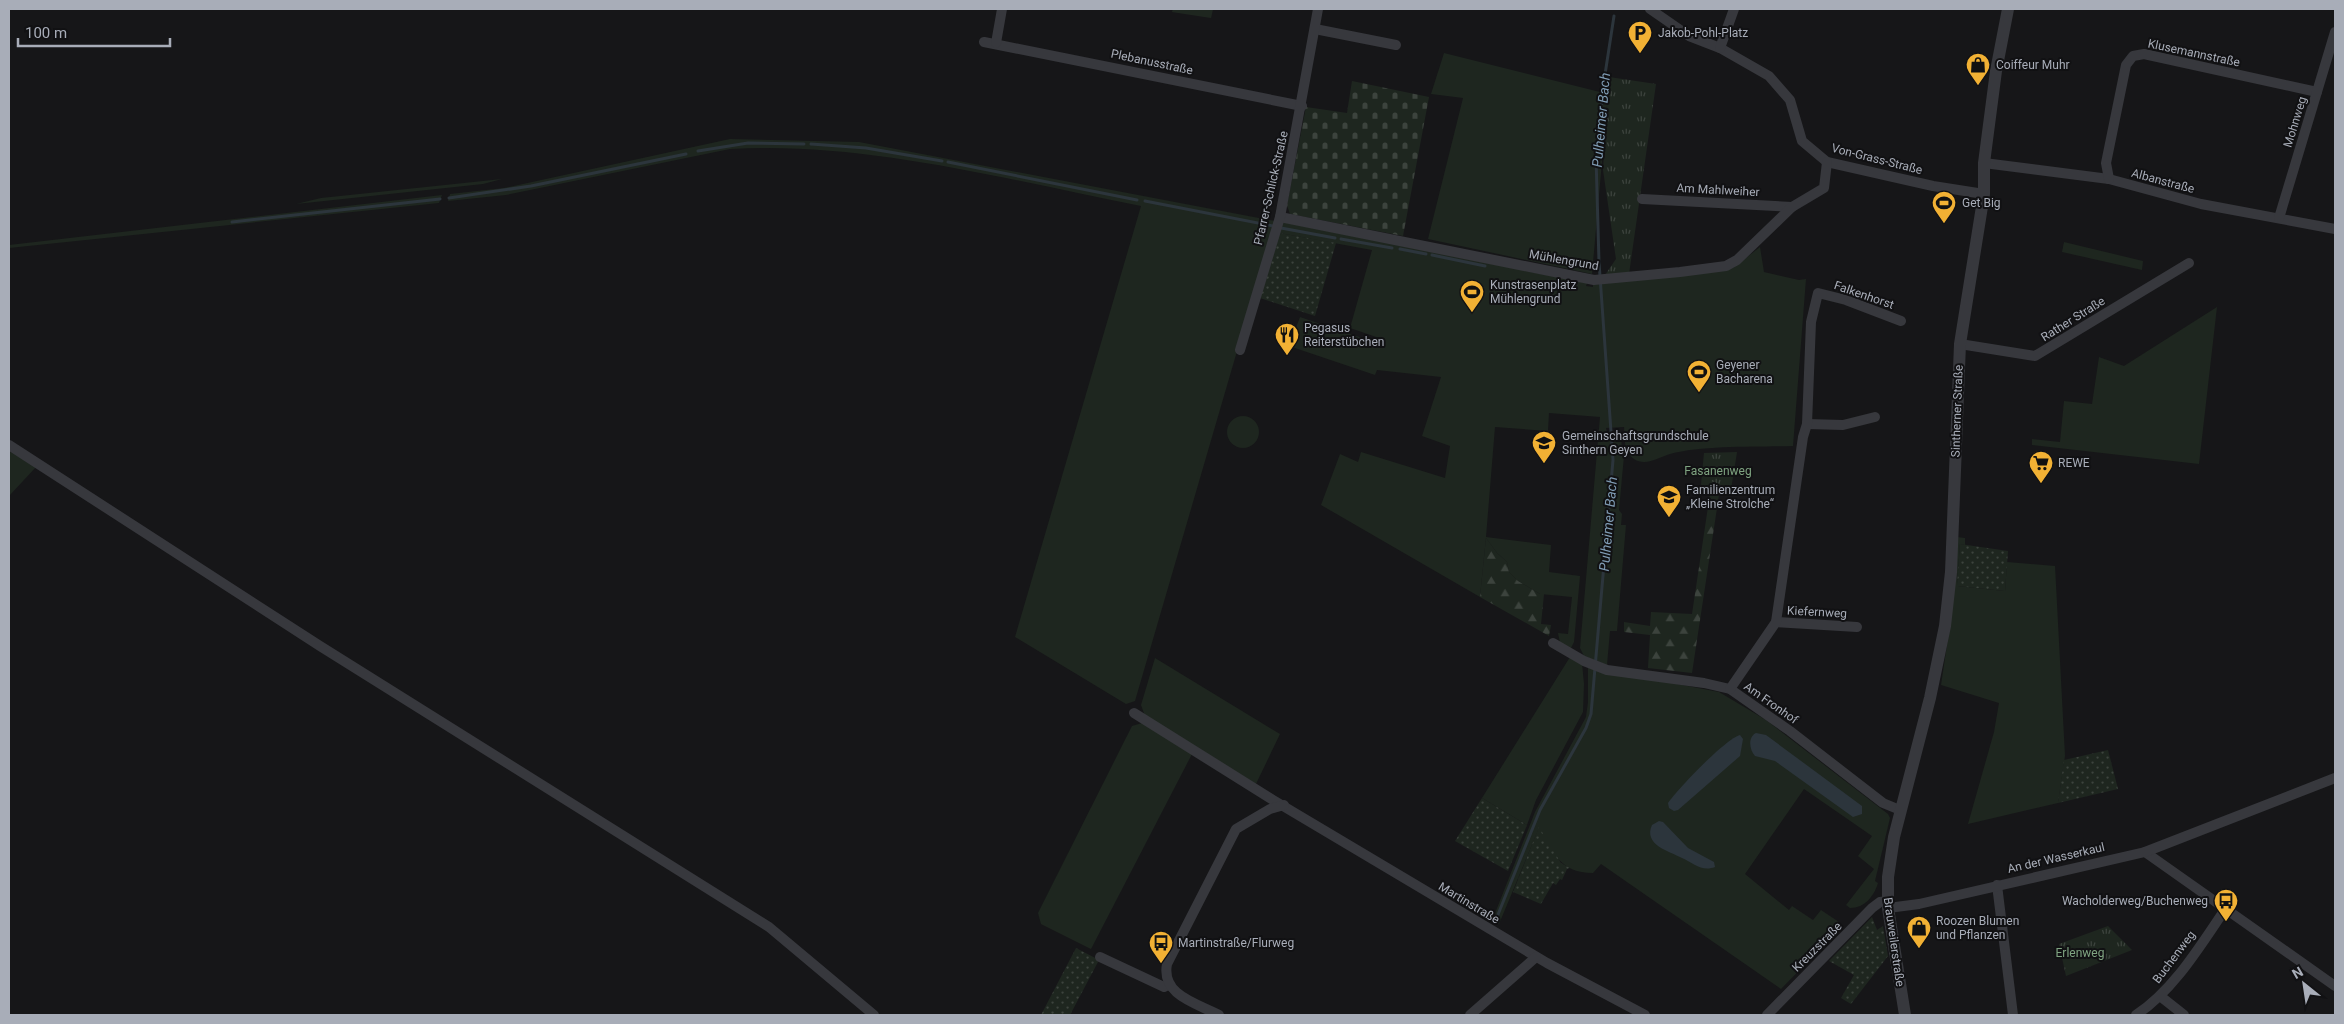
<svg xmlns="http://www.w3.org/2000/svg" width="2344" height="1024" viewBox="0 0 2344 1024" font-family="Roboto,sans-serif">
  <defs>
    <pattern id="forest-firs" width="22" height="20" patternUnits="userSpaceOnUse" patternTransform="scale(1.25)"><rect width="22" height="20" fill="#1e261f"/><path d="M5 1l3.5 6h-7zM16 11l3.5 6h-7z" fill="#3c433d"/></pattern>
    <pattern id="cemetery-stones" width="16" height="16" patternUnits="userSpaceOnUse" patternTransform="scale(1.25)"><rect width="16" height="16" fill="#1e261f"/><path d="M2 7V4a2 2 0 0 1 4 0v3zM10 15v-3a2 2 0 0 1 4 0v3z" fill="#3c433d"/></pattern>
    <pattern id="park-tufts" width="24" height="20" patternUnits="userSpaceOnUse" patternTransform="scale(1.25)"><rect width="24" height="20" fill="#1e261f"/><path d="M3 7l-1-3M5 7V3M7 7l1-3M15 17l-1-3M17 17v-4M19 17l1-3" fill="none" stroke="#3c433d"/></pattern>
    <pattern id="garden-dots" width="8" height="8" patternUnits="userSpaceOnUse" patternTransform="scale(1.25)"><rect width="8" height="8" fill="#1e261f"/><path d="M2 2h.1M6 6h.1" fill="none" stroke="#3c433d" stroke-width="1.8" stroke-linecap="round"/></pattern>
  </defs>
  <rect width="100%" height="100%" fill="#161618"/>
  <g fill="#1e261f">
    <path d="M 1444,53 L 1608,94 L 1592,274 L 1428,239 L 1463,98 L 1431,94 Z"/>
    <path d="M 730,139 L 859,142 L 1275,221 L 1135,701 L 1126,704 L 1015,637 L 1141,206 C 1008,180 865,141 730,149 L 506,195 L 448,201 L 450,194 L 504,188 Z"/>
    <path d="M 502,179 L 483,184 L 296,204 L 321,198 Z"/>
    <path d="M 442,195 L 439,203 L 9,248 L 9,245 Z"/>
    <path d="M 1282,222 L 1587,283 L 1586,286 L 1593,287 L 1593,285 L 1733,268 L 1760,247 L 1764,272 L 1799,280 L 1806,279 L 1793,446 C 1758,447 1703,445 1670,454 C 1659,457 1646,467 1634,459 C 1623,452 1625,438 1624,427 L 1606,428 L 1607,432 L 1621,431 L 1622,452 L 1624,456 L 1619,510 L 1622,514 L 1621,525 L 1626,525 L 1617,631 L 1610,631 L 1607,665 L 1584,656 L 1580,648 L 1600,417 L 1549,413 L 1548,431 L 1495,427 L 1486,537 L 1551,545 L 1549,572 L 1580,576 L 1574,642 L 1571,648 L 1560,643 L 1558,633 L 1568,634 L 1572,597 L 1540,594 L 1518,581 L 1509,572 L 1507,562 L 1497,553 L 1486,538 L 1480,597 L 1321,505 L 1340,454 L 1358,462 L 1361,452 L 1445,478 L 1450,446 L 1422,436 L 1441,377 L 1377,370 L 1375,375 L 1289,346 L 1300,317 L 1383,345 L 1385,340 L 1350,328 L 1372,250 L 1279,233 Z"/>
    <path d="M 2064,242 L 2143,261 L 2142,270 L 2062,252 Z"/>
    <path d="M 2217,307 L 2199,464 L 2032,445 L 2032,439 L 2060,442 L 2064,401 L 2092,404 L 2099,357 L 2124,366 Z"/>
    <circle cx="1243" cy="432" r="16"/>
    <path d="M 9,451 L 36,467 L 9,496 Z"/>
    <path d="M 1957,537 L 1965,538 L 1965,545 L 1960,544 L 1957,586 L 2005,591 L 2007,562 L 2055,566 L 2065,756 L 2058,803 L 1968,824 L 1994,732 L 1999,703 L 1941,685 L 1951,618 Z"/>
    <path d="M 1570,657 L 1582,663 L 1584,684 L 1583,712 L 1536,800 L 1527,825 L 1482,798 Z"/>
    <path d="M 1155,658 L 1280,734 L 1256,784 L 1145,716 L 1141,705 Z"/>
    <path d="M 1588,667 L 1719,692 L 1766,720 L 1888,814 L 1890,818 L 1875,881 L 1878,883 C 1874,896 1865,908 1850,908 L 1846,905 L 1874,869 L 1858,856 L 1872,836 L 1804,789 L 1745,874 L 1789,910 L 1792,906 L 1813,920 L 1821,910 L 1839,922 L 1837,932 L 1781,989 L 1601,864 L 1593,873 C 1560,873 1554,853 1539,828 L 1499,924 L 1492,921 L 1535,812 L 1586,717 L 1588,702 Z"/>
    <path d="M 1142,723 L 1192,754 L 1091,949 L 1041,924 L 1038,913 L 1132,726 Z"/>
  </g>
  <g fill="url(#forest-firs)">
    <path d="M 1711,487 L 1720,488 L 1692,673 L 1648,668 L 1650,635 L 1624,632 L 1624,622 L 1650,626 L 1651,612 L 1692,614 Z"/>
    <path d="M 1486,538 L 1497,553 L 1507,562 L 1509,572 L 1518,581 L 1540,594 L 1544,594 L 1541,624 L 1551,625 L 1549,636 L 1480,597 Z"/>
  </g>
  <path fill="url(#cemetery-stones)" d="M 1352,81 L 1429,97 L 1403,236 L 1290,214 L 1287,205 L 1306,107 L 1347,113 Z"/>
  <g fill="url(#park-tufts)">
    <path d="M 1173,9 L 1213,9 L 1211,18 L 1172,12 Z"/>
    <path d="M 1609,77 L 1656,84 L 1629,274 L 1605,275 L 1616,259 L 1603,170 Z"/>
    <path d="M 1737,452 L 1731,489 L 1701,485 L 1704,453 Z"/>
    <path d="M 2108,926 L 2132,950 L 2066,976 L 2059,944 Z"/>
  </g>
  <g fill="url(#garden-dots)">
    <path d="M 1279,233 L 1336,243 L 1315,316 L 1260,298 Z"/>
    <path d="M 1960,544 L 2008,551 L 2005,591 L 1957,586 Z"/>
    <path d="M 2108,750 L 2118,789 L 2058,803 L 2064,760 Z"/>
    <path d="M 1482,798 L 1527,825 L 1508,871 L 1455,841 Z"/>
    <path d="M 1539,827 L 1561,863 L 1570,868 L 1567,869 L 1562,880 L 1560,879 L 1556,885 L 1553,883 L 1541,904 L 1513,892 Z"/>
    <path d="M 1872,917 L 1877,930 L 1883,926 L 1888,956 L 1851,1004 L 1841,998 L 1854,975 L 1829,961 Z"/>
    <path d="M 1076,948 L 1099,960 L 1070,1015 L 1041,1015 Z"/>
  </g>
  <g fill="#2c353c">
    <path d="M 1756,733 L 1766,735 L 1862,806 L 1862,814 L 1853,817 L 1775,761 L 1755,756 C 1749,749 1748,737 1756,733 Z"/>
    <path d="M 1740,735 L 1743,739 L 1740,756 L 1678,810 L 1674,811 L 1669,808 L 1668,803 C 1677,790 1725,739 1740,735 Z"/>
    <path d="M 1659,821 L 1663,822 L 1688,848 L 1714,862 L 1715,867 C 1702,872 1693,863 1682,858 C 1669,851 1643,845 1652,825 Z"/>
  </g>
  <g fill="none" stroke-linecap="round" stroke-linejoin="round">
    <g stroke="#2c353c" stroke-width="3">
      <path d="M 811,144 L 866,148 L 942,161"/>
      <path d="M 698,151 L 748,143 L 804,144"/>
      <path d="M 948,162 L 1137,200"/>
      <path d="M 449,198 L 531,186 L 686,154"/>
      <path d="M 1145,201 L 1273,226"/>
      <path d="M 232,222 L 440,199"/>
      <path d="M 1281,228 L 1335,238"/>
      <path d="M 1341,239 L 1392,248"/>
      <path d="M 1400,249 L 1426,254"/>
      <path d="M 1432,255 L 1485,266"/>
      <path d="M 1495,922 L 1540,810 L 1586,728 L 1591,714 L 1613,460 L 1599,262 L 1596,157 L 1604,81 L 1614,16"/>
    </g>
    <g stroke="#37383d" stroke-width="10">
      <path d="M 1650,9 L 1689,36 L 1720,48 L 1769,76 L 1790,100 L 1802,141 L 1827,162 L 1933,186 L 1984,194"/>
      <path d="M 1315,29 L 1396,45"/>
      <path d="M 984,42 L 1302,106"/>
      <path d="M 996,43 L 1002,9"/>
      <path d="M 1720,48 L 1734,9"/>
      <path d="M 1984,163 L 2109,179 L 2201,204 L 2335,229"/>
      <path d="M 2109,179 L 2106,163 L 2126,65 L 2133,56 L 2144,54 L 2317,92"/>
      <path d="M 1642,199 L 1792,207"/>
      <path d="M 1280,217 L 1594,280 L 1680,272 L 1726,266 L 1737,260 L 1792,207 L 1824,188 L 1827,162"/>
      <path d="M 2279,218 L 2335,32"/>
      <path d="M 1960,344 L 2035,356 L 2189,263"/>
      <path d="M 1240,350 L 1280,217 L 1318,9"/>
      <path d="M 1807,424 L 1843,425 L 1875,417"/>
      <path d="M 9,445 L 320,646 L 769,927 L 874,1015"/>
      <path d="M 1776,622 L 1857,627"/>
      <path d="M 1553,643 L 1584,661 L 1607,670 L 1704,683 L 1730,689 L 1790,731 L 1883,803 L 1900,810"/>
      <path d="M 1730,689 L 1776,622 L 1803,437 L 1807,424 L 1811,322 L 1818,293 L 1846,300 L 1901,321"/>
      <path d="M 1134,713 L 1273,800 L 1547,963 L 1645,1015"/>
      <path d="M 2145,852 L 2335,986"/>
      <path d="M 1997,885 L 2013,1015"/>
      <path d="M 1888,908 L 1919,904 L 2145,852 L 2335,778"/>
      <path d="M 1100,957 L 1164,987 L 1168,985"/>
      <path d="M 2160,996 L 2184,1015"/>
      <path d="M 1219,1015 C 1196,1003 1161,995 1167,964 L 1236,829 L 1270,809 L 1284,805"/>
      <path d="M 1470,1015 L 1536,957"/>
      <path d="M 1767,1015 L 1872,908 L 1880,902 L 1888,901"/>
      <path d="M 2136,1015 C 2174,990 2200,946 2226,908"/>
    </g>
    <path stroke="#37383d" stroke-width="12" d="M 1905,1015 L 1888,908 L 1888,877 L 1894,837 L 1930,698 L 1945,626 L 1951,572 L 1960,344 L 1984,194 L 1984,163 L 1996,71 L 2008,9"/>
  </g>
  <defs>
    <symbol id="parking-pin" viewBox="-11 -11 22 30"><path d="M0 17L-7.5 6A9.5 9.5 0 1 1 7.5 6Z" fill="#f2b134" stroke="#111113"/><path d="M-3.5-5.5H1a3.5 3.5 0 0 1 0 7H-1V5.5H-3.5ZM-1-3.4V-.6H.8a1.4 1.4 0 0 0 0-2.8Z" fill="#111"/></symbol>
    <symbol id="shop-pin" viewBox="-11 -11 22 30"><path d="M0 17L-7.5 6A9.5 9.5 0 1 1 7.5 6Z" fill="#f2b134" stroke="#111113"/><path d="M-5-2.5h2.3a2.7 3.5 0 0 1 5.4 0H5L5.5 6h-11ZM-1.5-2.5h3a1.5 2.3 0 0 0-3 0Z" fill="#111"/></symbol>
    <symbol id="stadium-pin" viewBox="-11 -11 22 30"><path d="M0 17L-7.5 6A9.5 9.5 0 1 1 7.5 6Z" fill="#f2b134" stroke="#111113"/><path d="M0-5a6.5 5 0 1 0 0 10a6.5 5 0 1 0 0-10ZM-3.5-1.8h7v3.6h-7Z" fill="#111"/></symbol>
    <symbol id="restaurant-pin" viewBox="-11 -11 22 30"><path d="M0 17L-7.5 6A9.5 9.5 0 1 1 7.5 6Z" fill="#f2b134" stroke="#111113"/><path d="M-5-6h1v4h1v-4h1v4h1v-4h1v5L-1.5 .5V6h-2V.5L-5-1ZM5-6V6H3V1.5H1.5Q1.5-4 5-6Z" fill="#111"/></symbol>
    <symbol id="school-pin" viewBox="-11 -11 22 30"><path d="M0 17L-7.5 6A9.5 9.5 0 1 1 7.5 6Z" fill="#f2b134" stroke="#111113"/><path d="M0-5L7-2L0 1L-7-2ZM-4 1L0 2.5L4 1V4Q0 6-4 4Z" fill="#111"/></symbol>
    <symbol id="supermarket-pin" viewBox="-11 -11 22 30"><path d="M0 17L-7.5 6A9.5 9.5 0 1 1 7.5 6Z" fill="#f2b134" stroke="#111113"/><path d="M-6-5.5h2.5l.6 2H6L4.5 2H-2.5L-4.4-4H-6ZM-1.5 3.2a1.3 1.3 0 1 0 .1 0ZM3 3.2a1.3 1.3 0 1 0 .1 0Z" fill="#111"/></symbol>
    <symbol id="bus-pin" viewBox="-11 -11 22 30"><path d="M0 17L-7.5 6A9.5 9.5 0 1 1 7.5 6Z" fill="#f2b134" stroke="#111113"/><path d="M-5-6H5V4H4V6H2V4H-2V6H-4V4H-5ZM-3.5-4V0h7V-4ZM-3.5 1.2v1.5H-2V1.2ZM2 1.2v1.5H3.5V1.2Z" fill="#111"/></symbol>
  </defs>
  <g fill-rule="evenodd">
    <use href="#parking-pin" x="1626" y="19" width="28" height="38"/>
    <use href="#shop-pin" x="1964" y="51" width="28" height="38"/>
    <use href="#stadium-pin" x="1930" y="189" width="28" height="38"/>
    <use href="#stadium-pin" x="1458" y="278" width="28" height="38"/>
    <use href="#restaurant-pin" x="1273" y="321" width="28" height="38"/>
    <use href="#stadium-pin" x="1685" y="358" width="28" height="38"/>
    <use href="#school-pin" x="1530" y="429" width="28" height="38"/>
    <use href="#supermarket-pin" x="2027" y="449" width="28" height="38"/>
    <use href="#school-pin" x="1655" y="483" width="28" height="38"/>
    <use href="#bus-pin" x="2212" y="887" width="28" height="38"/>
    <use href="#shop-pin" x="1905" y="914" width="28" height="38"/>
    <use href="#bus-pin" x="1147" y="929" width="28" height="38"/>
  </g>
  <g text-anchor="middle" dominant-baseline="central" stroke-width="4" stroke-linejoin="round" paint-order="stroke">
    <g font-size="12" fill="#a8adb8" stroke="#111113" text-anchor="start">
      <text x="1658" y="33">Jakob-Pohl-Platz</text>
      <text x="1996" y="65">Coiffeur Muhr</text>
      <text x="1962" y="203">Get Big</text>
      <text x="1490" y="285">Kunstrasenplatz<tspan x="1490" dy="14">Mühlengrund</tspan></text>
      <text x="1304" y="328">Pegasus<tspan x="1304" dy="14">Reiterstübchen</tspan></text>
      <text x="1716" y="365">Geyener<tspan x="1716" dy="14">Bacharena</tspan></text>
      <text x="1562" y="436">Gemeinschaftsgrundschule<tspan x="1562" dy="14">Sinthern Geyen</tspan></text>
      <text x="2058" y="463">REWE</text>
      <text x="1686" y="490">Familienzentrum<tspan x="1686" dy="14">„Kleine Strolche“</tspan></text>
      <text x="2208" y="901" text-anchor="end">Wacholderweg/Buchenweg</text>
      <text x="1936" y="921">Roozen Blumen<tspan x="1936" dy="14">und Pflanzen</tspan></text>
      <text x="1178" y="943">Martinstraße/Flurweg</text>
    </g>
    <g font-size="12" fill="#a8adb8" stroke="#111113">
      <text transform="translate(2194 53) rotate(12)">Klusemannstraße</text>
      <text transform="translate(1152 62) rotate(12)">Plebanusstraße</text>
      <text transform="translate(2295 122) rotate(-73)">Mohnweg</text>
      <text transform="translate(1877 159) rotate(14)">Von-Grass-Straße</text>
      <text transform="translate(2163 181) rotate(15)">Albanstraße</text>
      <text transform="translate(1271 188) rotate(-77)">Pfarrer-Schlick-Straße</text>
      <text transform="translate(1718 190) rotate(3)">Am Mahlweiher</text>
      <text transform="translate(1564 260) rotate(10)">Mühlengrund</text>
      <text transform="translate(1864 295) rotate(19)">Falkenhorst</text>
      <text transform="translate(2073 319) rotate(-32)">Rather Straße</text>
      <text transform="translate(1957 411) rotate(-88)">Sintherner Straße</text>
      <text transform="translate(1817 612) rotate(3)">Kiefernweg</text>
      <text transform="translate(1771 703) rotate(35)">Am Fronhof</text>
      <text transform="translate(2056 858) rotate(-13)">An der Wasserkaul</text>
      <text transform="translate(1469 903) rotate(31)">Martinstraße</text>
      <text transform="translate(1894 942) rotate(82)">Brauweilerstraße</text>
      <text transform="translate(1817 947) rotate(-45)">Kreuzstraße</text>
      <text transform="translate(2174 957) rotate(-53)">Buchenweg</text>
    </g>
    <g font-size="12" fill="#7fa381" stroke="#111113">
      <text x="1718" y="471">Fasanenweg</text>
      <text x="2080" y="953">Erlenweg</text>
    </g>
    <g font-size="14" font-style="italic" fill="#7f9bb3" stroke="#111113">
      <text transform="translate(1601 120) rotate(-85)">Pulheimer Bach</text>
      <text transform="translate(1608 524) rotate(-85)">Pulheimer Bach</text>
    </g>
  </g>
  <rect width="2344" height="1024" fill="none" stroke="#a8adb8" stroke-width="20"/>
  <g transform="translate(2304 984) rotate(330)" stroke="#111113" stroke-width="4" paint-order="stroke">
  <path d="M0-4L9 19L0 12L-9 19Z" fill="#a8adb8"/>
  <text y="-8" font-size="14" font-weight="bold" text-anchor="middle" fill="#a8adb8">N</text>
  </g>
  <path d="M18 38v8h152v-8" fill="none" stroke="#a8adb8" stroke-width="2.5"/>
  <text x="25" y="38" font-size="15" fill="#a8adb8" stroke="#111113" stroke-width="4" paint-order="stroke">100 m</text>
</svg>
